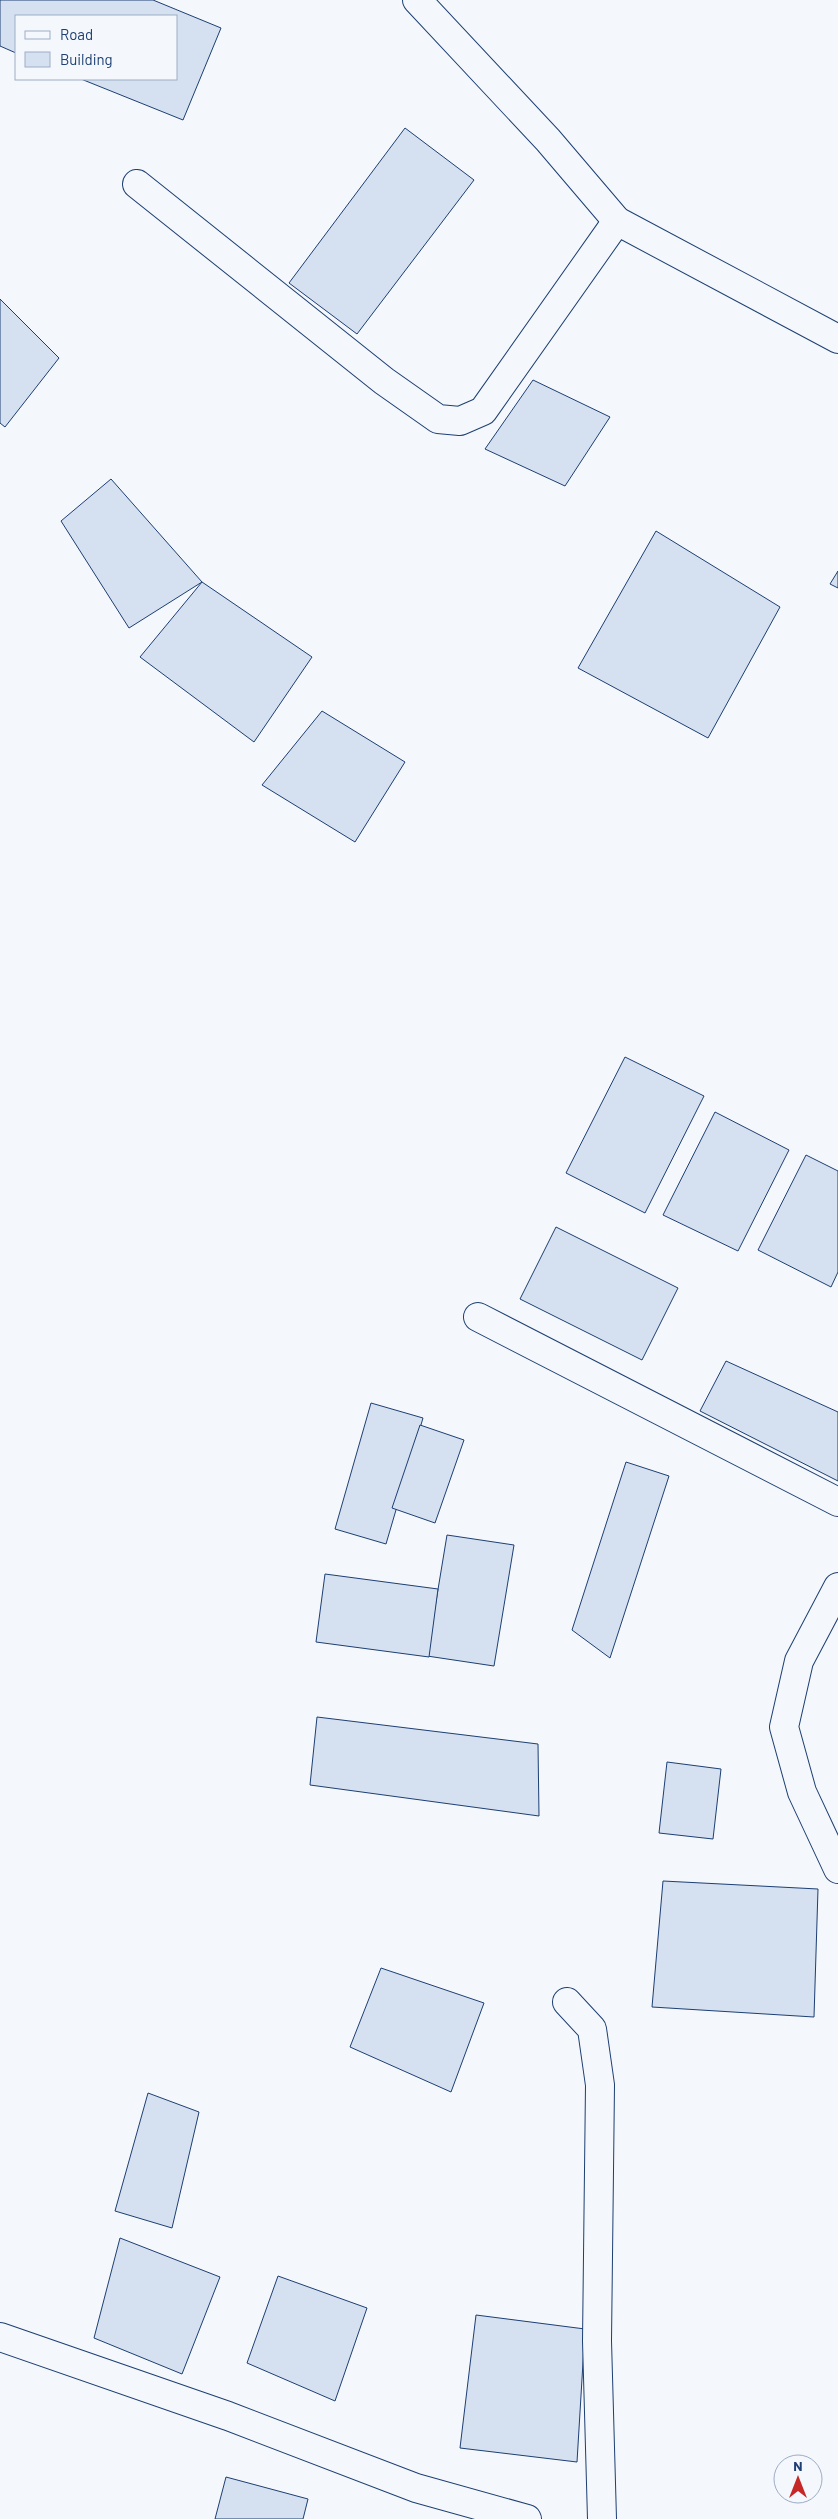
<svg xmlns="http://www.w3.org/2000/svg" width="838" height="2519" viewBox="0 0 838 2519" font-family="Barlow,sans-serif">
  <rect width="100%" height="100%" fill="#f4f7fb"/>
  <g fill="#d5e0f0" stroke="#1d3f73">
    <path d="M 0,0 L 153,0 L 221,28 L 183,120 L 81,79 L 176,79 L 176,16 L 16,16 L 16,53 L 0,46 Z"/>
    <path d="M 405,128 L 474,180 L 357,334 L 289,283 Z"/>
    <path d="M 0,299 L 59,358 L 5,427 L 0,423 Z"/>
    <path d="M 533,380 L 610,417 L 565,486 L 485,449 Z"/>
    <path d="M 111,479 L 202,582 L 129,628 L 61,521 Z"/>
    <path d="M 656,531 L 780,607 L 708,738 L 578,668 Z"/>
    <path d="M 838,571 L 838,588 L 830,584 Z"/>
    <path d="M 202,582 L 312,657 L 254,742 L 140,657 Z"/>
    <path d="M 322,711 L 405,762 L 355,842 L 262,785 Z"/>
    <path d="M 625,1057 L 704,1096 L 645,1213 L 566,1173 Z"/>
    <path d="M 715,1112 L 789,1150 L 738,1251 L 663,1215 Z"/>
    <path d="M 806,1155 L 838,1171 L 838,1272 L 831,1287 L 758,1250 Z"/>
    <path d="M 556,1227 L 678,1288 L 642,1360 L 520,1299 Z"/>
    <path d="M 726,1361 L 838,1412 L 838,1481 L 700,1411 Z"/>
    <path d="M 371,1403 L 423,1418 L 386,1544 L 335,1529 Z"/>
    <path d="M 420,1425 L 464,1440 L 435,1523 L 392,1508 Z"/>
    <path d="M 626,1462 L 669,1476 L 610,1658 L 572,1630 Z"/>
    <path d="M 447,1535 L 514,1545 L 494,1666 L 427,1656 Z"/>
    <path d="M 325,1574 L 438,1589 L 429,1657 L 316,1642 Z"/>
    <path d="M 317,1717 L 538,1744 L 539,1816 L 310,1785 Z"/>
    <path d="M 667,1762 L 721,1769 L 713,1839 L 659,1833 Z"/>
    <path d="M 663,1881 L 818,1889 L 814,2017 L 652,2007 Z"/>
    <path d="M 381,1968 L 484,2003 L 451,2092 L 350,2047 Z"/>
    <path d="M 148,2093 L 199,2112 L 172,2228 L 115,2211 Z"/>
    <path d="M 120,2238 L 220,2277 L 182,2374 L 94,2338 Z"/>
    <path d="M 278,2276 L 367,2308 L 335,2401 L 247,2363 Z"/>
    <path d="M 476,2315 L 585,2329 L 577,2462 L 460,2448 Z"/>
    <path d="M 226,2477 L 308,2499 L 303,2519 L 215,2519 Z"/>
  </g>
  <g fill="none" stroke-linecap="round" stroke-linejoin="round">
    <defs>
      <g id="street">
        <path d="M 417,0 L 548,140 L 617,221 L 838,339"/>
        <path d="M 137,184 L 384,381 L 438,419 L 460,421 L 483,411 L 617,221"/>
        <path d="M 478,1317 L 838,1502"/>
        <path d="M 838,1587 L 799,1661 L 784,1727 L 802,1792 L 838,1869"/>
        <path d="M 567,2002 L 592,2029 L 600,2085 L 597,2341 L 602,2519"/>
        <path d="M 0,2337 L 228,2416 L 416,2488 L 527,2519"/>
      </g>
    </defs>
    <use href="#street" stroke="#1d3f73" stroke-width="30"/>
    <use href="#street" stroke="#f4f7fb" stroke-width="28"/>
  </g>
  <rect x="15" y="15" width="162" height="65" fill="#f4f7fb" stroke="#9eadc5"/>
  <rect x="25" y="31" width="25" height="8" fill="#f4f7fb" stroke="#9eadc5"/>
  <text x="60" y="40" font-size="15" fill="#1d3f73">Road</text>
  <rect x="25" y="52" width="25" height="15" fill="#d5e0f0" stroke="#9eadc5"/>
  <text x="60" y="65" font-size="15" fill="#1d3f73">Building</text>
  <g transform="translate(798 2479)"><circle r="24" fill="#f4f7fb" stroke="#9eadc5"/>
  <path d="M0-4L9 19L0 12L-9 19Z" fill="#c62828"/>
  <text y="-8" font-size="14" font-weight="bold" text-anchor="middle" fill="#1d3f73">N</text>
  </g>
</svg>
